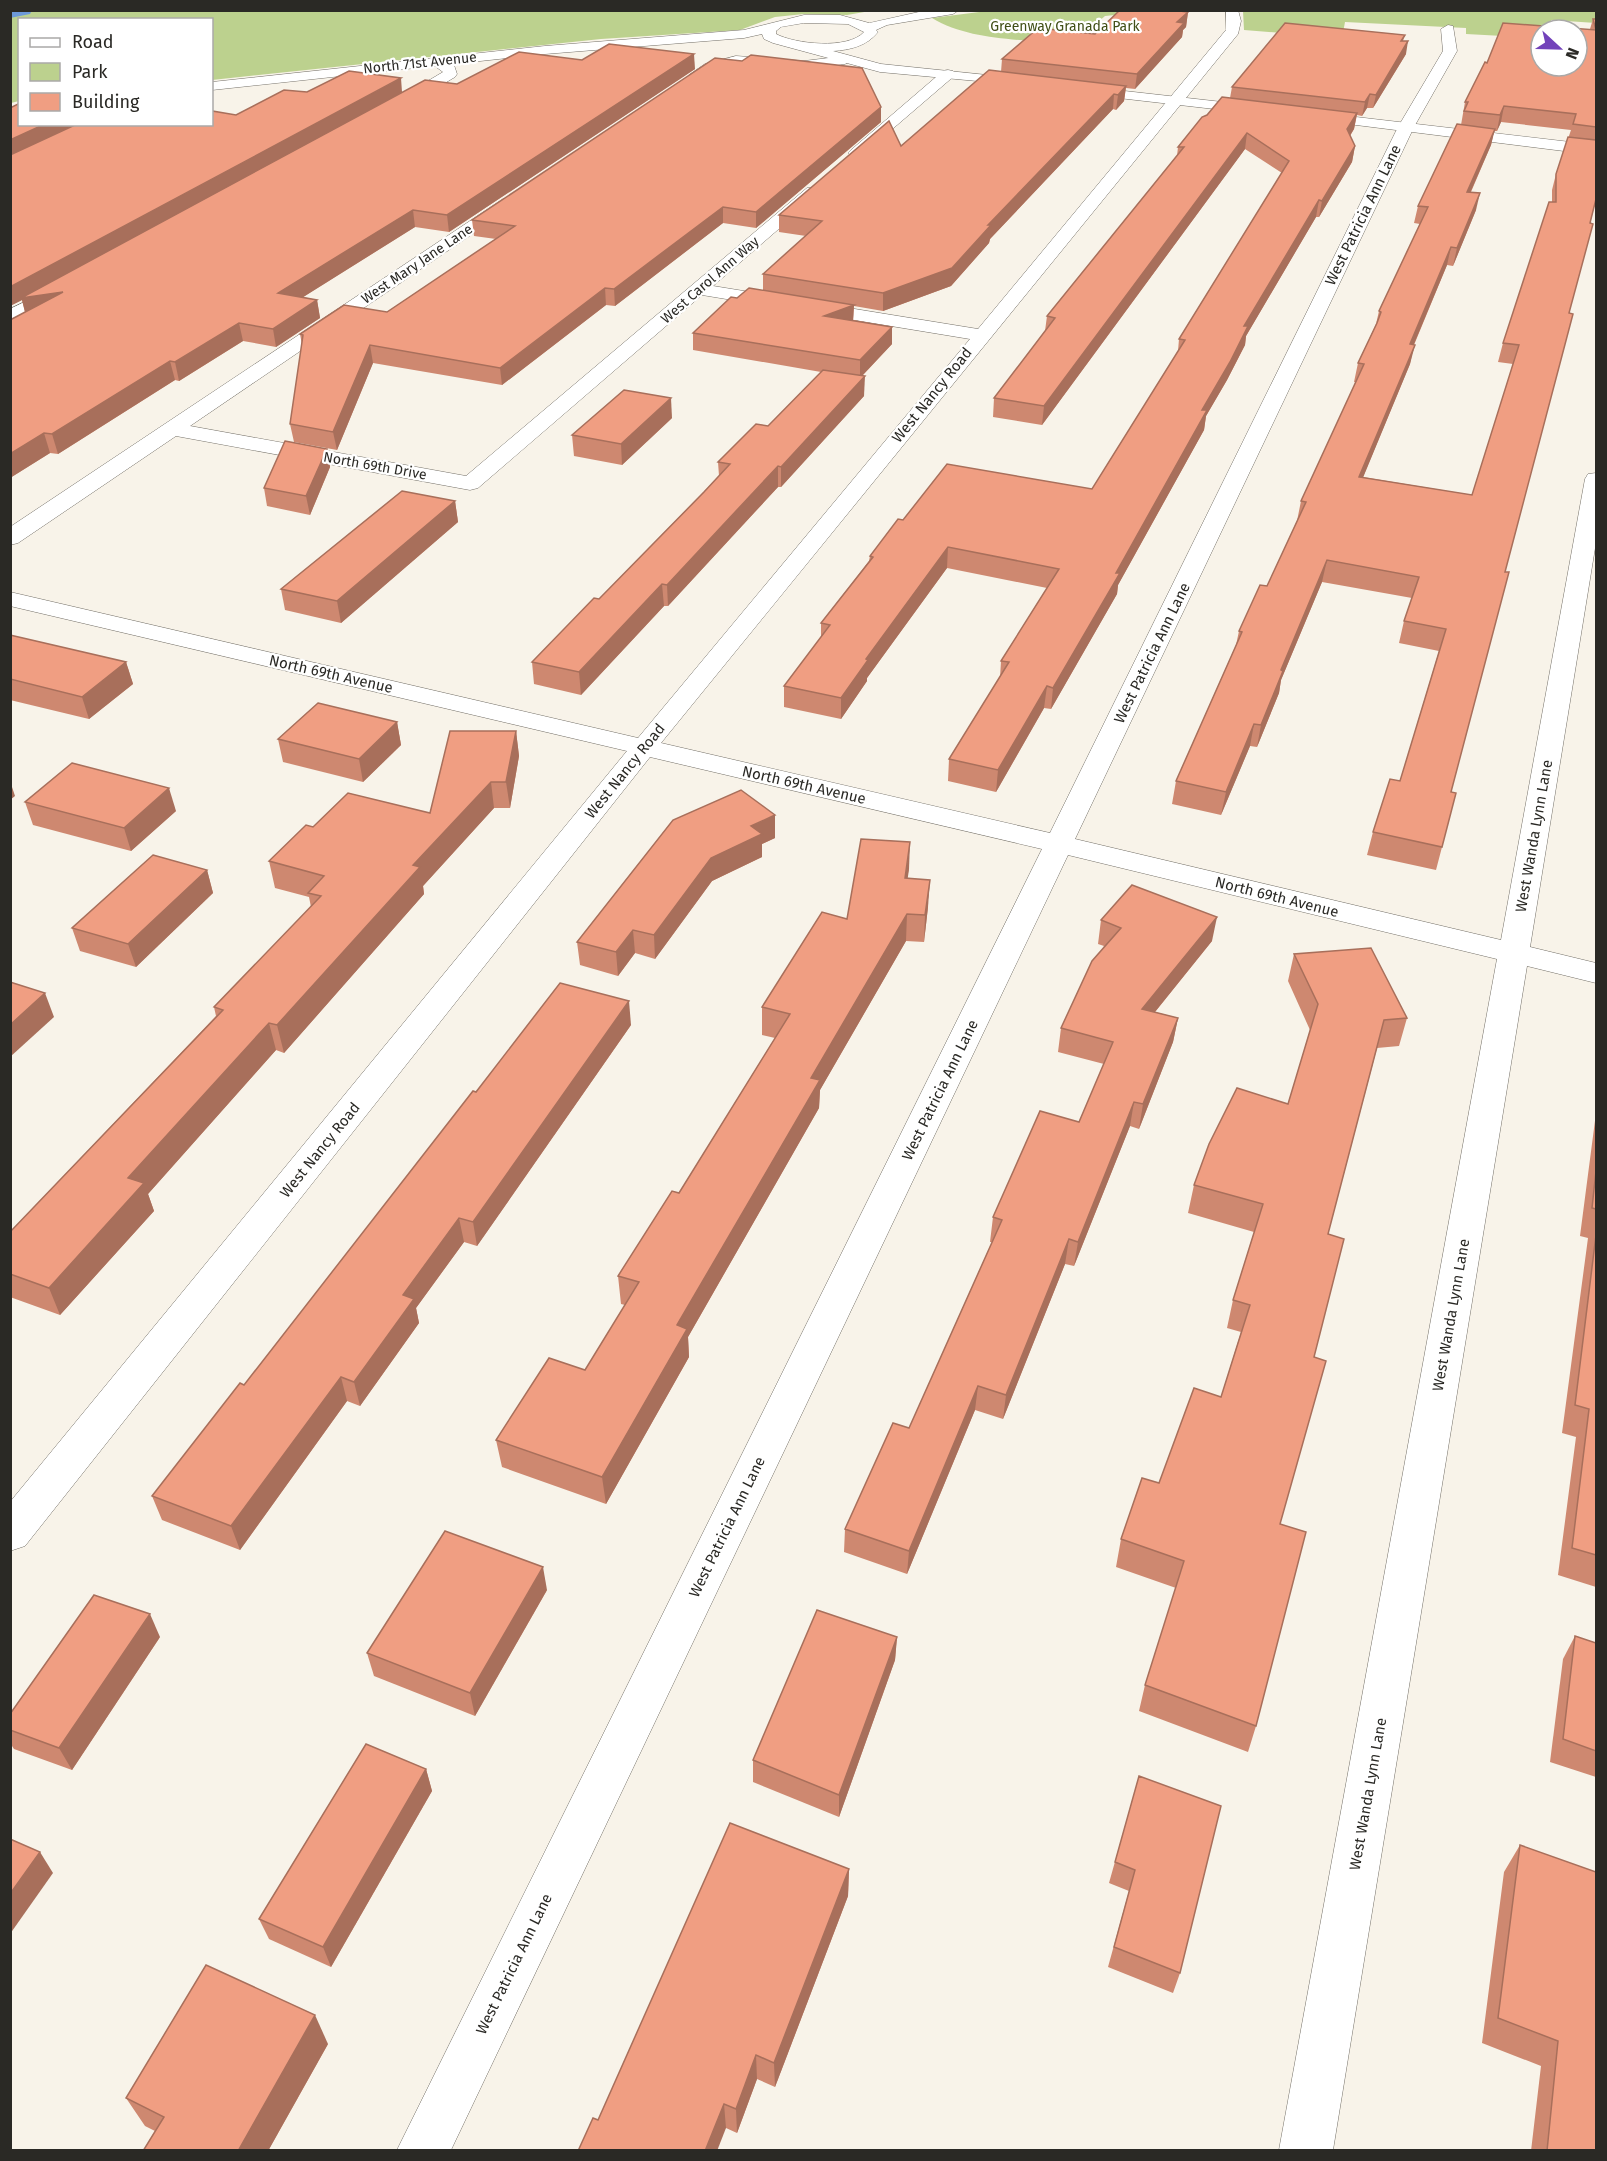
<svg xmlns="http://www.w3.org/2000/svg" width="1607" height="2161" viewBox="0 0 1607 2161" font-family="'Fira Sans',sans-serif">
  <rect width="100%" height="100%" fill="#f8f3e9"/>
  <g fill="#bcd18e">
    <path d="M 995,10 L 1155,11 L 1105,16 L 1072,44 C 1026,39 972,42 932,18 Z"/>
    <path d="M 1596,10 L 1596,23 L 1551,20 L 1553,30 L 1541,30 L 1541,38 L 1466,34 L 1466,28 L 1345,22 L 1342,38 L 1244,30 L 1243,11 Z"/>
    <path d="M 10,11 L 11,10 L 870,11 L 847,15 L 804,14 L 775,17 L 740,30 L 601,39 L 212,80 L 212,20 L 20,20 L 19,101 L 11,103 Z"/>
  </g>
  <g fill="none" stroke-linecap="round" stroke-linejoin="round">
    <path fill="#6d99d9" fill-rule="evenodd" d="M 10,10 L 32,10 L 30,14 L 10,18 Z"/>
    <defs>
      <g id="street">
        <path d="M 1226,10 L 1238,10 L 1241,21 L 1238,34 L 661,743 L 1050,833 L 1398,127 L 1443,51 L 1441,29 L 1448,25 L 1453,26 L 1457,51 L 1414,127 L 1075,839 L 1501,940 L 1585,479 L 1588,474 L 1596,473 L 1596,542 L 1530,947 L 1596,963 L 1596,983 L 1527,966 L 1333,2150 L 1279,2150 L 1497,959 L 1068,855 L 451,2150 L 397,2150 L 1042,849 L 650,757 L 25,1546 L 10,1551 L 10,1502 L 627,751 L 10,606 L 10,592 L 638,738 L 970,339 L 702,295 L 478,488 L 470,490 L 176,436 L 18,543 L 10,545 L 10,527 L 503,199 L 515,199 L 517,202 L 515,205 L 190,426 L 466,476 L 807,188 L 819,188 L 821,191 L 819,194 L 713,286 L 978,329 L 1226,30 Z"/>
        <path d="M 736,56 L 804,61 L 845,56 L 852,60 L 845,64 L 809,69 L 736,65 L 715,70 L 696,79 L 689,75 L 705,64 Z"/>
        <path d="M 435,57 L 454,65 L 457,74 L 455,77 L 406,106 L 396,106 L 394,103 L 396,100 L 443,72 L 428,61 Z"/>
        <path d="M 948,70 L 953,71 L 955,74 L 953,77 L 861,156 L 851,156 L 848,153 L 851,150 L 943,71 Z"/>
        <path d="M 64,283 L 70,284 L 73,288 L 70,292 L 10,322 L 10,309 Z"/>
      </g>
      <g id="secondary">
        <path d="M 928,10 L 959,10 L 953,14 L 887,25 L 876,30 L 878,32 C 867,46 850,50 833,51 L 881,64 L 1026,79 L 1033,83 L 1031,86 L 880,72 L 773,43 L 764,39 L 762,34 L 744,38 L 545,54 L 212,90 L 212,82 L 545,46 L 744,30 L 804,15 L 840,15 L 869,23 ZM 804,23 L 848,24 L 864,32 C 848,50 795,44 776,34 L 776,31 L 781,27 Z"/>
        <path d="M 1080,86 L 1258,106 L 1265,110 L 1258,114 L 1075,93 L 1073,90 Z"/>
        <path d="M 1313,112 L 1596,145 L 1596,155 L 1308,119 L 1306,116 L 1308,113 Z"/>
      </g>
    </defs>
    <use href="#street" stroke="#747068" stroke-width="1"/>
    <use href="#secondary" stroke="#747068" stroke-width="1"/>
    <use href="#street" fill="#fff" fill-rule="evenodd"/>
    <use href="#secondary" fill="#fff" fill-rule="evenodd"/>
  </g>
  <g fill="#ce8870" fill-rule="evenodd">
    <path d="M 1188,12 L 1186,27 L 1183,30 L 1182,37 L 1135,89 L 1126,88 L 1124,101 L 1116,110 L 1113,109 L 990,239 L 989,243 L 951,286 L 883,311 L 854,306 L 853,320 L 892,327 L 892,344 L 862,376 L 864,396 L 781,487 L 778,487 L 668,606 L 664,606 L 581,695 L 534,684 L 532,662 L 599,599 L 719,476 L 718,462 L 768,426 L 821,372 L 693,350 L 693,333 L 737,298 L 763,290 L 763,274 L 806,236 L 779,232 L 779,215 L 901,146 L 1001,72 L 1002,59 L 1095,34 Z"/>
    <path d="M 1593,19 L 1596,19 L 1596,199 L 1505,572 L 1451,792 L 1442,847 L 1436,870 L 1367,855 L 1373,832 L 1400,781 L 1439,651 L 1399,643 L 1404,621 L 1412,598 L 1322,582 L 1281,680 L 1279,693 L 1257,747 L 1250,746 L 1221,815 L 1172,804 L 1176,781 L 1236,645 L 1239,631 L 1267,586 L 1297,521 L 1301,501 L 1356,382 L 1354,382 L 1358,363 L 1376,324 L 1379,311 L 1420,224 L 1414,223 L 1418,206 L 1461,125 L 1465,102 L 1487,63 L 1590,29 ZM 1501,122 L 1571,130 L 1556,174 L 1552,190 L 1552,202 L 1503,343 L 1498,362 L 1513,364 L 1472,495 L 1363,477 L 1410,364 L 1414,345 L 1447,265 L 1453,266 L 1476,210 L 1471,192 L 1491,145 L 1494,131 L 1497,131 Z"/>
    <path d="M 1405,35 L 1403,41 L 1406,54 L 1373,108 L 1367,108 L 1362,116 L 1357,115 L 1354,129 L 1350,136 L 1355,146 L 1352,162 L 1319,217 L 1316,217 L 1246,336 L 1245,345 L 1227,380 L 1206,416 L 1204,430 L 1118,585 L 1117,594 L 1051,709 L 1044,708 L 996,792 L 948,781 L 949,759 L 1000,678 L 1001,661 L 1047,588 L 947,568 L 867,678 L 867,681 L 841,719 L 784,707 L 784,686 L 821,637 L 821,623 L 869,561 L 870,556 L 903,520 L 1092,489 L 1178,351 L 1179,339 L 1282,173 L 1245,149 L 1042,425 L 993,417 L 994,398 L 1045,331 L 1047,316 L 1177,156 L 1178,147 L 1207,115 L 1230,98 L 1232,87 Z"/>
    <path d="M 582,60 L 695,69 L 449,232 L 415,227 L 303,297 L 317,300 L 320,318 L 276,347 L 243,341 L 179,381 L 175,380 L 58,454 L 50,453 L 10,478 L 10,320 L 25,312 L 22,300 L 10,306 L 10,108 L 76,124 L 236,115 L 307,92 L 402,92 L 457,84 Z"/>
    <path d="M 881,107 L 881,122 L 756,228 L 723,223 L 615,306 L 606,305 L 502,385 L 373,363 L 337,450 L 294,442 L 290,424 L 302,345 L 300,334 L 387,312 L 496,239 L 474,236 L 472,220 Z"/>
    <path d="M 672,418 L 622,465 L 574,456 L 572,435 Z"/>
    <path d="M 327,449 L 330,467 L 310,515 L 267,506 L 264,488 Z"/>
    <path d="M 455,501 L 458,522 L 341,623 L 285,610 L 281,589 Z"/>
    <path d="M 10,635 L 126,662 L 133,684 L 89,719 L 10,700 Z"/>
    <path d="M 397,722 L 401,745 L 363,782 L 283,762 L 278,739 Z"/>
    <path d="M 516,731 L 519,756 L 510,808 L 494,808 L 423,886 L 424,894 L 284,1053 L 276,1050 L 148,1194 L 154,1211 L 60,1315 L 10,1297 L 10,1232 L 216,1016 L 214,1007 L 311,907 L 309,897 L 275,888 L 269,861 L 313,827 L 430,813 Z"/>
    <path d="M 25,802 L 176,811 L 131,851 L 33,825 Z"/>
    <path d="M 673,820 L 775,838 L 762,844 L 762,857 L 712,881 L 655,959 L 635,953 L 618,976 L 580,965 L 577,942 Z"/>
    <path d="M 909,869 L 907,878 L 928,907 L 924,942 L 906,941 L 820,1090 L 819,1108 L 688,1337 L 689,1357 L 606,1504 L 502,1467 L 496,1440 L 585,1370 L 625,1305 L 621,1304 L 618,1276 L 679,1193 L 775,1038 L 762,1035 L 762,1007 L 847,919 Z"/>
    <path d="M 207,870 L 213,893 L 136,967 L 80,951 L 72,928 Z"/>
    <path d="M 1101,920 L 1212,941 L 1155,1012 L 1178,1018 L 1173,1042 L 1139,1129 L 1130,1126 L 1074,1266 L 1065,1264 L 1003,1419 L 975,1410 L 907,1574 L 844,1552 L 845,1529 L 909,1428 L 992,1242 L 990,1242 L 993,1217 L 1079,1122 L 1104,1064 L 1058,1052 L 1061,1028 L 1104,946 L 1098,944 Z"/>
    <path d="M 1294,954 L 1407,1018 L 1399,1046 L 1377,1048 L 1328,1234 L 1314,1357 L 1280,1524 L 1256,1726 L 1248,1752 L 1139,1711 L 1145,1685 L 1176,1588 L 1116,1567 L 1121,1539 L 1159,1483 L 1221,1397 L 1241,1332 L 1227,1328 L 1233,1300 L 1254,1232 L 1188,1213 L 1194,1185 L 1288,1104 L 1310,1030 L 1288,981 Z"/>
    <path d="M 631,1025 L 477,1246 L 464,1242 L 416,1308 L 419,1323 L 360,1406 L 347,1401 L 240,1550 L 162,1520 L 152,1496 L 244,1385 L 476,1092 Z"/>
    <path d="M 1596,1113 L 1596,1587 L 1558,1575 L 1576,1437 L 1562,1433 L 1588,1238 L 1580,1236 Z"/>
    <path d="M 547,1590 L 475,1716 L 374,1676 L 367,1653 Z"/>
    <path d="M 1575,1636 L 1596,1643 L 1596,1777 L 1550,1762 L 1563,1659 Z"/>
    <path d="M 160,1637 L 72,1770 L 14,1749 L 10,1743 L 10,1714 Z"/>
    <path d="M 897,1637 L 895,1660 L 839,1817 L 753,1782 L 753,1760 Z"/>
    <path d="M 426,1769 L 432,1791 L 331,1967 L 269,1939 L 259,1919 Z"/>
    <path d="M 1139,1776 L 1180,1973 L 1173,1993 L 1108,1967 L 1129,1891 L 1109,1883 Z"/>
    <path d="M 1520,1845 L 1596,2151 L 1531,2151 L 1541,2066 L 1482,2043 L 1504,1872 Z"/>
    <path d="M 849,1869 L 848,1896 L 775,2087 L 757,2079 L 737,2133 L 726,2128 L 578,2151 L 598,2120 Z"/>
    <path d="M 328,2044 L 268,2151 L 143,2151 L 155,2131 L 145,2126 L 126,2098 Z"/>
  </g>
  <g fill="#a86f5b">
    <path d="M 1188,12 L 1186,27 L 1183,30 L 1182,37 L 1135,89 L 1137,74 L 1177,22 Z"/>
    <path d="M 1408,41 L 1406,54 L 1373,108 L 1376,95 Z"/>
    <path d="M 694,54 L 695,69 L 449,232 L 447,215 Z"/>
    <path d="M 401,78 L 402,92 L 63,292 L 26,316 L 22,300 L 10,306 L 10,287 Z"/>
    <path d="M 1126,86 L 1124,101 L 1116,110 L 1118,95 Z"/>
    <path d="M 1114,94 L 1113,109 L 990,239 L 989,243 L 951,286 L 883,311 L 883,293 L 988,225 Z"/>
    <path d="M 1370,94 L 1367,108 L 1362,116 L 1365,102 Z"/>
    <path d="M 1504,106 L 1501,122 L 1497,131 L 1500,115 Z"/>
    <path d="M 881,107 L 881,122 L 756,228 L 756,212 Z"/>
    <path d="M 1357,113 L 1354,129 L 1344,145 L 1347,129 Z"/>
    <path d="M 45,124 L 76,124 L 10,156 L 10,140 Z"/>
    <path d="M 1495,129 L 1491,145 L 1463,209 L 1467,192 Z"/>
    <path d="M 1247,133 L 1245,149 L 1042,425 L 1044,406 Z"/>
    <path d="M 1355,146 L 1352,162 L 1319,217 L 1322,201 Z"/>
    <path d="M 1480,193 L 1476,210 L 1453,266 L 1457,248 Z"/>
    <path d="M 1319,200 L 1316,217 L 1246,336 L 1245,345 L 1227,380 L 1206,416 L 1204,430 L 1118,585 L 1117,594 L 1051,709 L 1053,688 L 1116,573 L 1202,410 L 1244,326 Z"/>
    <path d="M 723,207 L 723,223 L 615,306 L 614,289 Z"/>
    <path d="M 413,210 L 415,227 L 281,311 L 278,293 Z"/>
    <path d="M 1451,247 L 1447,265 L 1406,363 L 1410,344 Z"/>
    <path d="M 605,288 L 606,305 L 502,385 L 500,368 Z"/>
    <path d="M 317,300 L 320,318 L 276,347 L 273,329 Z"/>
    <path d="M 854,305 L 853,322 L 824,316 Z"/>
    <path d="M 239,323 L 243,341 L 179,381 L 175,362 Z"/>
    <path d="M 892,327 L 892,344 L 860,378 L 860,360 Z"/>
    <path d="M 370,345 L 373,363 L 337,450 L 333,432 Z"/>
    <path d="M 1415,345 L 1410,364 L 1355,497 L 1359,477 Z"/>
    <path d="M 170,361 L 175,380 L 58,454 L 52,434 Z"/>
    <path d="M 865,376 L 864,396 L 781,487 L 781,467 Z"/>
    <path d="M 671,398 L 672,418 L 622,465 L 621,444 Z"/>
    <path d="M 44,433 L 50,453 L 10,478 L 10,454 Z"/>
    <path d="M 327,449 L 330,467 L 310,515 L 306,496 Z"/>
    <path d="M 778,466 L 778,487 L 668,606 L 667,585 Z"/>
    <path d="M 455,501 L 458,522 L 341,623 L 337,601 Z"/>
    <path d="M 948,547 L 947,568 L 867,678 L 867,681 L 841,719 L 841,698 L 866,659 Z"/>
    <path d="M 1327,560 L 1322,582 L 1281,680 L 1279,693 L 1257,747 L 1261,725 L 1281,670 Z"/>
    <path d="M 662,584 L 664,606 L 581,695 L 579,672 Z"/>
    <path d="M 126,662 L 133,684 L 89,719 L 82,697 Z"/>
    <path d="M 1047,686 L 1044,708 L 996,792 L 998,770 Z"/>
    <path d="M 397,722 L 401,745 L 363,782 L 359,759 Z"/>
    <path d="M 1254,724 L 1250,746 L 1221,815 L 1226,792 Z"/>
    <path d="M 516,731 L 519,756 L 510,808 L 506,782 Z"/>
    <path d="M 10,781 L 15,796 L 10,800 Z"/>
    <path d="M 491,782 L 494,808 L 423,886 L 424,894 L 284,1053 L 277,1025 L 413,865 Z"/>
    <path d="M 169,788 L 176,811 L 131,851 L 124,828 Z"/>
    <path d="M 775,815 L 775,838 L 762,844 L 762,857 L 712,881 L 655,959 L 654,935 L 711,858 L 751,826 Z"/>
    <path d="M 910,842 L 909,869 L 904,905 L 905,878 Z"/>
    <path d="M 207,870 L 213,893 L 136,967 L 128,944 Z"/>
    <path d="M 930,880 L 928,907 L 924,942 L 925,915 Z"/>
    <path d="M 907,914 L 906,941 L 820,1090 L 819,1108 L 688,1337 L 689,1357 L 606,1504 L 602,1477 L 677,1325 L 811,1078 Z"/>
    <path d="M 1217,917 L 1212,941 L 1138,1033 L 1142,1009 Z"/>
    <path d="M 633,930 L 635,953 L 618,976 L 616,952 Z"/>
    <path d="M 45,993 L 54,1017 L 10,1057 L 10,1025 Z"/>
    <path d="M 629,1001 L 631,1025 L 477,1246 L 473,1222 Z"/>
    <path d="M 1178,1018 L 1173,1042 L 1139,1129 L 1143,1104 Z"/>
    <path d="M 269,1023 L 276,1050 L 148,1194 L 154,1211 L 60,1315 L 49,1288 L 128,1178 Z"/>
    <path d="M 1134,1102 L 1130,1126 L 1074,1266 L 1078,1242 Z"/>
    <path d="M 459,1218 L 464,1242 L 416,1308 L 419,1323 L 360,1406 L 354,1382 L 403,1295 Z"/>
    <path d="M 1069,1239 L 1065,1264 L 1003,1419 L 1006,1395 Z"/>
    <path d="M 341,1377 L 347,1401 L 240,1550 L 231,1526 Z"/>
    <path d="M 978,1386 L 975,1410 L 907,1574 L 909,1551 Z"/>
    <path d="M 543,1567 L 547,1590 L 475,1716 L 470,1693 Z"/>
    <path d="M 150,1614 L 160,1637 L 72,1770 L 59,1748 Z"/>
    <path d="M 897,1637 L 895,1660 L 839,1817 L 839,1795 Z"/>
    <path d="M 426,1769 L 432,1791 L 331,1967 L 323,1947 Z"/>
    <path d="M 40,1852 L 53,1873 L 10,1934 L 10,1894 Z"/>
    <path d="M 849,1869 L 848,1896 L 775,2087 L 774,2063 Z"/>
    <path d="M 315,2015 L 328,2044 L 268,2151 L 238,2151 Z"/>
    <path d="M 756,2055 L 757,2079 L 737,2133 L 736,2109 Z"/>
    <path d="M 724,2104 L 726,2128 L 717,2151 L 705,2151 Z"/>
  </g>
  <g fill="#f09e82" stroke="#a86f5b" stroke-width="1.5" fill-rule="evenodd">
    <path d="M 1120,10 L 1170,10 L 1188,12 L 1177,22 L 1184,23 L 1137,74 L 1002,59 L 1038,28 L 1095,34 Z"/>
    <path d="M 1593,19 L 1596,19 L 1596,127 L 1573,124 L 1576,114 L 1504,106 L 1500,115 L 1464,111 L 1468,102 L 1465,102 L 1485,62 L 1487,63 L 1503,23 L 1596,30 ZM 1541,30 L 1577,30 L 1577,66 L 1541,66 Z"/>
    <path d="M 1285,23 L 1405,35 L 1401,41 L 1408,41 L 1376,95 L 1370,94 L 1365,102 L 1232,87 Z"/>
    <path d="M 609,44 L 694,54 L 447,215 L 413,210 L 278,293 L 317,300 L 273,329 L 239,323 L 175,362 L 170,361 L 52,434 L 44,433 L 10,454 L 10,320 L 63,292 L 21,298 L 425,80 L 457,84 L 519,52 L 582,60 Z"/>
    <path d="M 751,55 L 862,68 L 881,107 L 756,212 L 723,207 L 614,289 L 605,288 L 500,368 L 370,345 L 333,432 L 290,424 L 303,335 L 300,334 L 344,305 L 387,312 L 515,226 L 472,220 L 715,58 L 742,61 Z"/>
    <path d="M 989,70 L 1126,86 L 1118,95 L 1114,94 L 988,225 L 991,225 L 952,268 L 883,293 L 763,274 L 822,221 L 779,215 L 889,121 L 901,146 Z"/>
    <path d="M 349,71 L 401,78 L 10,287 L 10,155 L 77,124 L 212,124 L 212,111 L 236,115 L 284,90 L 307,92 Z"/>
    <path d="M 1222,97 L 1357,113 L 1347,129 L 1355,146 L 1322,201 L 1319,200 L 1244,326 L 1248,326 L 1230,362 L 1202,410 L 1207,410 L 1116,573 L 1120,573 L 1053,688 L 1047,686 L 998,770 L 949,759 L 1009,662 L 1001,661 L 1059,569 L 948,547 L 866,659 L 868,660 L 841,698 L 784,686 L 830,625 L 821,623 L 873,557 L 870,556 L 898,519 L 903,520 L 947,464 L 1092,489 L 1185,340 L 1179,339 L 1289,161 L 1247,133 L 1044,406 L 994,398 L 1055,318 L 1047,316 L 1184,147 L 1178,147 L 1202,117 L 1207,115 Z"/>
    <path d="M 18,104 L 20,105 L 20,124 L 45,124 L 10,140 L 10,108 Z"/>
    <path d="M 1457,124 L 1495,129 L 1467,192 L 1480,193 L 1457,248 L 1451,247 L 1410,344 L 1415,345 L 1359,477 L 1472,495 L 1519,345 L 1503,343 L 1549,202 L 1556,202 L 1556,174 L 1568,137 L 1596,140 L 1596,199 L 1590,223 L 1593,224 L 1569,313 L 1573,314 L 1505,572 L 1509,572 L 1451,792 L 1456,793 L 1442,847 L 1373,832 L 1390,779 L 1400,781 L 1446,629 L 1404,621 L 1419,577 L 1327,560 L 1281,670 L 1283,671 L 1261,725 L 1254,724 L 1226,792 L 1176,781 L 1242,632 L 1239,631 L 1260,585 L 1267,586 L 1306,502 L 1301,501 L 1364,364 L 1358,363 L 1377,323 L 1381,312 L 1379,311 L 1428,207 L 1418,206 Z"/>
    <path d="M 749,288 L 854,305 L 824,316 L 892,327 L 860,360 L 693,333 L 731,297 L 737,298 Z"/>
    <path d="M 823,370 L 865,376 L 781,467 L 778,466 L 667,585 L 662,584 L 579,672 L 532,662 L 594,598 L 599,599 L 704,492 L 730,464 L 718,462 L 756,424 L 768,426 Z"/>
    <path d="M 624,390 L 671,398 L 621,444 L 572,435 Z"/>
    <path d="M 285,441 L 327,449 L 306,496 L 264,488 Z"/>
    <path d="M 402,491 L 455,501 L 337,601 L 281,589 Z"/>
    <path d="M 10,635 L 126,662 L 82,697 L 10,679 Z"/>
    <path d="M 318,703 L 397,722 L 359,759 L 278,739 Z"/>
    <path d="M 450,731 L 516,731 L 506,782 L 491,782 L 413,865 L 420,867 L 277,1025 L 269,1023 L 128,1178 L 144,1183 L 49,1288 L 10,1274 L 10,1232 L 223,1010 L 214,1007 L 321,896 L 308,893 L 324,876 L 269,861 L 306,825 L 313,827 L 348,793 L 430,813 Z"/>
    <path d="M 72,763 L 169,788 L 124,828 L 25,802 Z"/>
    <path d="M 741,790 L 775,815 L 751,826 L 762,834 L 711,858 L 654,935 L 633,930 L 616,952 L 577,942 L 673,820 Z"/>
    <path d="M 861,839 L 910,842 L 905,878 L 930,880 L 925,915 L 907,914 L 811,1078 L 820,1080 L 677,1325 L 687,1329 L 602,1477 L 496,1440 L 549,1358 L 585,1370 L 639,1282 L 618,1276 L 672,1191 L 679,1193 L 790,1014 L 762,1007 L 822,912 L 847,919 Z"/>
    <path d="M 153,855 L 207,870 L 128,944 L 72,928 Z"/>
    <path d="M 1132,885 L 1217,917 L 1142,1009 L 1178,1018 L 1143,1104 L 1134,1102 L 1078,1242 L 1069,1239 L 1006,1395 L 978,1386 L 909,1551 L 845,1529 L 893,1423 L 909,1428 L 1002,1220 L 993,1217 L 1040,1111 L 1079,1122 L 1113,1042 L 1061,1028 L 1092,961 L 1121,928 L 1101,920 Z"/>
    <path d="M 1371,948 L 1407,1018 L 1384,1020 L 1328,1234 L 1344,1239 L 1314,1357 L 1326,1361 L 1280,1524 L 1306,1532 L 1256,1726 L 1145,1685 L 1184,1561 L 1121,1539 L 1142,1478 L 1159,1483 L 1194,1388 L 1221,1397 L 1250,1305 L 1233,1300 L 1263,1204 L 1194,1185 L 1209,1144 L 1237,1088 L 1288,1104 L 1318,1004 L 1294,954 Z"/>
    <path d="M 10,982 L 45,993 L 10,1025 Z"/>
    <path d="M 560,983 L 629,1001 L 473,1222 L 459,1218 L 403,1295 L 414,1299 L 354,1382 L 341,1377 L 231,1526 L 152,1496 L 240,1383 L 244,1385 L 473,1091 L 476,1092 Z"/>
    <path d="M 1596,1171 L 1596,1209 L 1592,1208 Z"/>
    <path d="M 1596,1235 L 1596,1555 L 1572,1548 L 1589,1409 L 1575,1405 Z"/>
    <path d="M 445,1531 L 543,1567 L 470,1693 L 367,1653 Z"/>
    <path d="M 94,1595 L 150,1614 L 59,1748 L 10,1730 L 10,1714 Z"/>
    <path d="M 817,1610 L 897,1637 L 839,1795 L 753,1760 Z"/>
    <path d="M 1575,1636 L 1596,1643 L 1596,1751 L 1563,1739 Z"/>
    <path d="M 366,1744 L 426,1769 L 323,1947 L 259,1919 Z"/>
    <path d="M 1139,1776 L 1221,1806 L 1180,1973 L 1114,1947 L 1135,1870 L 1115,1862 Z"/>
    <path d="M 730,1823 L 849,1869 L 774,2063 L 756,2055 L 736,2109 L 724,2104 L 705,2151 L 578,2151 L 593,2118 L 598,2120 Z"/>
    <path d="M 10,1839 L 40,1852 L 10,1894 Z"/>
    <path d="M 1520,1845 L 1596,1872 L 1596,2151 L 1547,2151 L 1558,2041 L 1498,2018 Z"/>
    <path d="M 206,1965 L 315,2015 L 238,2151 L 143,2151 L 164,2117 L 126,2098 Z"/>
  </g>
  <g text-anchor="middle" dominant-baseline="central" stroke-width="4.5" stroke-linejoin="round" paint-order="stroke">
    <g font-size="14" fill="#414f17" stroke="#fff">
      <text x="1065" y="26">Greenway Granada Park</text>
    </g>
    <g font-size="14" fill="#2a2925" stroke="#fff">
      <text transform="translate(420 63) rotate(-6)">North 71st Avenue</text>
      <text transform="translate(417 264) rotate(-34)">West Mary Jane Lane</text>
      <text transform="translate(710 280) rotate(-41)">West Carol Ann Way</text>
      <text transform="translate(375 466) rotate(10)">North 69th Drive</text>
    </g>
    <g font-size="15" fill="#2a2925" stroke="#fff">
      <text transform="translate(1363 215) rotate(-64)">West Patricia Ann Lane</text>
      <text transform="translate(932 395) rotate(-51)">West Nancy Road</text>
      <text transform="translate(1152 653) rotate(-64)">West Patricia Ann Lane</text>
      <text transform="translate(331 674) rotate(13)">North 69th Avenue</text>
      <text transform="translate(625 771) rotate(-51)">West Nancy Road</text>
      <text transform="translate(804 785) rotate(13)">North 69th Avenue</text>
      <text transform="translate(1534 836) rotate(-80)">West Wanda Lynn Lane</text>
      <text transform="translate(1277 897) rotate(14)">North 69th Avenue</text>
      <text transform="translate(940 1090) rotate(-64)">West Patricia Ann Lane</text>
      <text transform="translate(320 1150) rotate(-51)">West Nancy Road</text>
      <text transform="translate(1451 1315) rotate(-80)">West Wanda Lynn Lane</text>
      <text transform="translate(727 1527) rotate(-64)">West Patricia Ann Lane</text>
      <text transform="translate(1368 1794) rotate(-80)">West Wanda Lynn Lane</text>
      <text transform="translate(514 1964) rotate(-64)">West Patricia Ann Lane</text>
    </g>
  </g>
  <rect width="1607" height="2161" fill="none" stroke="#2a2925" stroke-width="24"/>
  <rect x="18" y="18" width="195" height="108" fill="#ffffff" stroke="#aaa9a8" stroke-width="1.5"/>
  <rect x="30" y="38" width="30" height="9" fill="#ffffff" stroke="#aaa9a8" stroke-width="1.5"/>
  <text x="72" y="48" font-size="18" fill="#2a2925">Road</text>
  <rect x="30" y="63" width="30" height="18" fill="#bcd18e" stroke="#aaa9a8" stroke-width="1.5"/>
  <text x="72" y="78" font-size="18" fill="#2a2925">Park</text>
  <rect x="30" y="93" width="30" height="18" fill="#f09e82" stroke="#aaa9a8" stroke-width="1.5"/>
  <text x="72" y="108" font-size="18" fill="#2a2925">Building</text>
  <g transform="translate(1559 48) rotate(112)"><circle r="28" fill="#ffffff" stroke="#aaa9a8" stroke-width="1.5"/>
  <path d="M0-4.5L10 22L0 15L-10 22Z" fill="#7242ba"/>
  <text y="-9" font-size="16" font-weight="bold" text-anchor="middle" fill="#2a2925">N</text>
  </g>
</svg>
